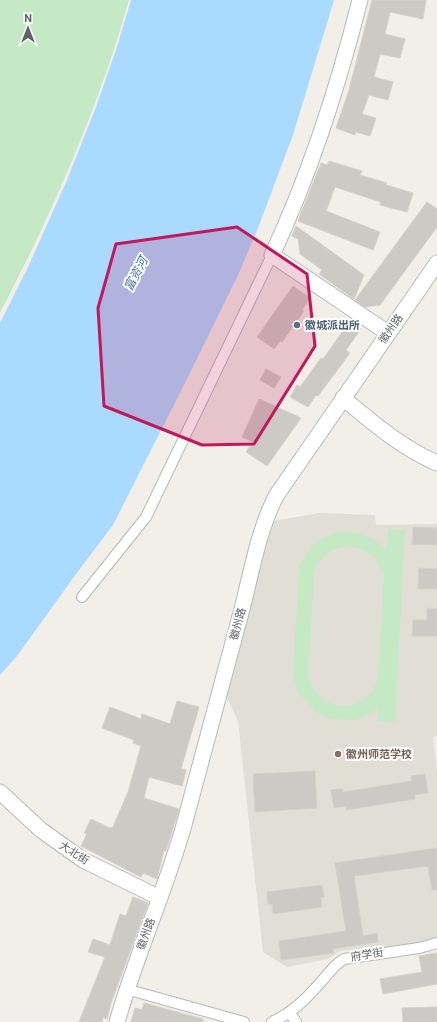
<svg xmlns="http://www.w3.org/2000/svg" width="437" height="1022" viewBox="0 0 437 1022" font-family="Roboto,'Noto Sans SC',sans-serif">
  <rect width="100%" height="100%" fill="#f1efe8"/>
  <path fill="#e1ded6" d="M 319,513 L 375,515 L 376,525 L 437,524 L 437,736 L 433,737 L 437,772 L 437,938 L 431,942 L 340,951 L 328,959 L 287,967 L 263,952 L 238,721 L 225,694 L 267,522 Z"/>
  <g fill="#c5e8c5" fill-rule="evenodd">
    <path d="M 0,0 L 129,0 C 98,109 52,213 0,313 Z"/>
    <path d="M 388,529 L 405,530 L 395,722 L 377,721 L 378,709 L 356,720 L 330,719 L 315,711 L 298,692 L 293,675 L 299,568 C 314,527 357,521 387,550 ZM 350,546 C 368,549 380,559 384,577 L 378,679 C 365,717 317,714 308,675 L 314,573 C 320,556 332,547 350,546 Z"/>
  </g>
  <path fill="#aadaff" d="M 131,0 L 334,0 L 293,135 L 258,228 L 239,273 L 186,381 L 113,525 L 76,574 L 17,656 L 0,675 L 0,323 L 29,265 L 67,180 L 96,107 L 117,47 Z"/>
  <g fill="#cccac5" stroke="#d6d1c6">
    <path d="M 372,0 L 426,0 L 423,19 L 390,12 L 385,34 L 405,39 L 400,58 L 380,54 L 374,77 L 393,82 L 388,100 L 369,95 L 362,114 L 376,118 L 370,136 L 356,132 L 355,135 L 336,128 L 349,90 Z"/>
    <path d="M 329,161 L 362,171 L 360,175 L 387,183 L 386,185 L 413,193 L 407,212 L 380,205 L 381,202 L 335,187 L 326,211 L 380,232 L 373,250 L 298,221 L 321,163 L 327,165 Z"/>
    <path d="M 427,202 L 437,209 L 437,227 L 380,305 L 365,307 L 355,300 Z"/>
    <path d="M 296,226 L 364,275 L 354,299 L 319,274 L 322,270 L 300,254 L 298,239 L 292,236 Z"/>
    <path d="M 293,286 L 310,298 L 302,310 L 304,311 L 282,342 L 280,341 L 274,349 L 257,337 Z"/>
    <path d="M 350,321 L 361,329 L 346,350 L 350,353 L 318,396 L 316,395 L 308,407 L 290,397 L 297,385 L 300,387 L 321,358 L 323,359 Z"/>
    <path d="M 266,369 L 281,377 L 274,388 L 260,380 Z"/>
    <path d="M 259,399 L 301,418 L 267,466 L 246,452 L 253,442 L 242,437 Z"/>
    <path d="M 413,527 L 437,528 L 437,545 L 412,544 Z"/>
    <path d="M 419,568 L 437,569 L 437,589 L 418,589 Z"/>
    <path d="M 427,608 L 437,609 L 437,636 L 412,636 L 413,620 L 427,620 Z"/>
    <path d="M 177,701 L 199,707 L 181,769 L 186,770 L 182,786 L 149,777 L 144,798 L 179,809 L 166,851 L 164,850 L 157,879 L 143,873 L 141,877 L 81,846 L 87,834 L 84,833 L 91,819 L 110,828 L 113,827 L 128,792 L 141,746 L 133,743 L 134,740 L 102,728 L 110,707 L 141,719 L 142,714 L 170,724 Z"/>
    <path d="M 315,771 L 317,808 L 255,812 L 253,774 Z"/>
    <path d="M 425,774 L 428,793 L 414,795 L 415,799 L 346,810 L 346,806 L 334,808 L 331,790 L 343,789 L 343,792 L 412,781 L 411,776 Z"/>
    <path d="M 437,848 L 437,890 L 432,890 L 428,866 L 354,876 L 363,936 L 377,933 L 378,942 L 333,949 L 334,953 L 281,960 L 279,941 L 346,931 L 335,863 Z"/>
    <path d="M 322,885 L 324,897 L 321,897 L 322,907 L 273,914 L 272,904 L 268,904 L 267,892 Z"/>
    <path d="M 133,897 L 148,903 L 111,1003 L 107,1019 L 103,1017 L 102,1022 L 79,1022 L 105,957 L 88,952 L 93,939 L 110,945 L 120,914 L 126,916 Z"/>
    <path d="M 437,953 L 437,984 L 383,994 L 380,979 L 422,972 L 419,956 Z"/>
    <path d="M 144,1003 L 203,1019 L 203,1022 L 131,1022 L 135,1008 L 142,1010 Z"/>
    <path d="M 437,1007 L 437,1022 L 403,1022 L 402,1008 Z"/>
  </g>
  <g fill="none" stroke-linecap="round" stroke-linejoin="round">
    <defs>
      <g id="street">
        <path d="M 82,597 L 146,517 L 272,255"/>
        <path d="M 126,989 L 244,1022"/>
        <path d="M 290,1013 L 296,1022"/>
        <path d="M 272,1022 C 292,1013 306,999 320,983 C 328,974 334,965 344,959 L 419,948 L 437,943"/>
      </g>
      <g id="secondary">
        <path d="M 360,0 C 338,87 310,174 272,255 L 388,333"/>
        <path d="M 343,398 C 372,422 402,448 437,463"/>
        <path d="M 0,792 L 41,830 L 83,860 L 160,898"/>
        <path d="M 117,1022 C 136,955 165,892 184,825 C 204,753 223,681 242,609 C 252,570 258,532 276,496 L 437,263"/>
      </g>
    </defs>
    <use href="#street" stroke="#b5b8bc" stroke-width="12"/>
    <use href="#secondary" stroke="#b6babf" stroke-width="17"/>
    <use href="#street" stroke="#fff" stroke-width="10"/>
    <use href="#secondary" stroke="#fff" stroke-width="15"/>
  </g>
  <path fill="#c2185b" fill-opacity="0.2" stroke="#c2185b" stroke-width="3" stroke-linejoin="round" d="M 237,227 L 307,274 L 315,346 L 254,444 L 202,445 L 104,406 L 98,308 L 116,244 Z"/>
  <circle fill="#5c6f8a" stroke="#fff" stroke-width="1.5" cx="297" cy="325" r="4"/>
  <circle fill="#8d6e63" stroke="#fff" stroke-width="1.5" cx="338" cy="754" r="4"/>
  <g text-anchor="middle" dominant-baseline="central" stroke-width="4" stroke-linejoin="round" paint-order="stroke">
    <g font-size="11" font-weight="bold" fill="#4e5e75" stroke="#fff" text-anchor="start">
      <text x="305" y="325">徽城派出所</text>
    </g>
    <g font-size="11" fill="#5f6368" stroke="#fff">
      <text transform="translate(391 329) rotate(-55)">徽州路</text>
      <text transform="translate(238 624) rotate(-75)">徽州路</text>
      <text transform="translate(74 853) rotate(32)">大北街</text>
      <text transform="translate(146 934) rotate(-70)">徽州路</text>
      <text transform="translate(367 955) rotate(-9)">府学街</text>
    </g>
    <g font-size="11" font-weight="bold" fill="#785e54" stroke="#fff" text-anchor="start">
      <text x="346" y="754">徽州师范学校</text>
    </g>
    <g font-size="12" font-style="italic" fill="#4174aa" stroke="#fff">
      <text transform="translate(136 274) rotate(-62)">富资河</text>
    </g>
  </g>
  <g transform="translate(28 28)" stroke="#ffffff" stroke-width="3" paint-order="stroke">
  <path d="M0-3L7 15L0 10L-7 15Z" fill="#5f6368"/>
  <text y="-6" font-size="11" font-weight="bold" text-anchor="middle" fill="#5f6368">N</text>
  </g>
</svg>
